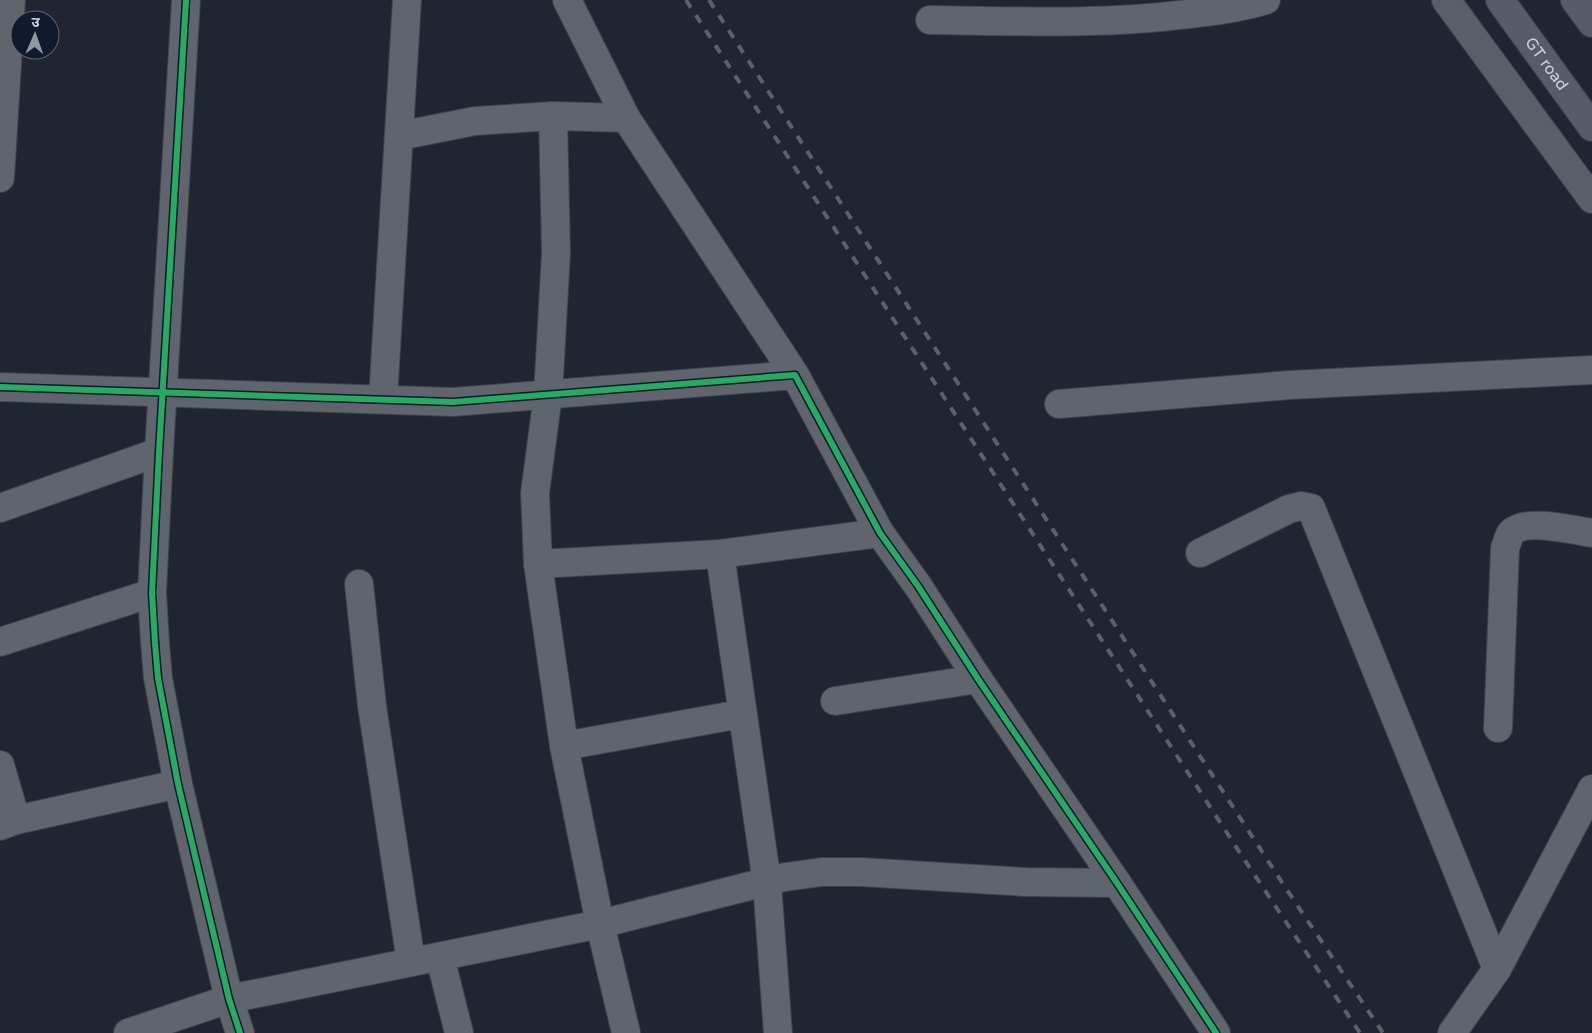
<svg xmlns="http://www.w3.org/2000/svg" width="1592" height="1033" viewBox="0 0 1592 1033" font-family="'Varela Round','Noto Sans Devanagari',sans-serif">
  <rect width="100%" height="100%" fill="#202531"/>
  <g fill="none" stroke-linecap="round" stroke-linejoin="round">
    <defs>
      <g id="minor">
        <path d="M 186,0 L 159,452 L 152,593 L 155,643 L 158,678 L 178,784 L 229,999 L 240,1033"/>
        <path d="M 567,0 L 626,118 L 795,375"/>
        <path d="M 930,20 C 1016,21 1102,25 1188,14 C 1214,11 1240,8 1266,0"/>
        <path d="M 553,116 L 556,253 L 548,395 L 535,493 L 538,564 L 564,746 L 600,924 L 626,1033"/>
        <path d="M 399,136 L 475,121 L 553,116 L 626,118"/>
        <path d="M 0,178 L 11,0"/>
        <path d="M 0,387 L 453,402 L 795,375 L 880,533 L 918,586 L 978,679 L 1117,883 L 1216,1033"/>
        <path d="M 383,399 L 407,0"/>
        <path d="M 1059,404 L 1290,385 L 1592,370"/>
        <path d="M 0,508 L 159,452"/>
        <path d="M 1200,553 L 1289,509 L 1301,506 L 1311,508 L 1497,969"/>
        <path d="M 720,554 L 767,883 L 778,1033"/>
        <path d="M 538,564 L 720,554 L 880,533"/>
        <path d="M 359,584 L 372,706 L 411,962"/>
        <path d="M 0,642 L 152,593"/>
        <path d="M 835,701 L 978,679"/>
        <path d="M 1498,728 L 1505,548 C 1507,544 1508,537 1511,533 C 1524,518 1573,530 1592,533"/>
        <path d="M 564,746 L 741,714"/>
        <path d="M 0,765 L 16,820"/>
        <path d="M 0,826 L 16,820 L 178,784"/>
        <path d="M 440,957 L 459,1033"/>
        <path d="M 128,1033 L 229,999 L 600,924 L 785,877 L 822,872 L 861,872 L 1025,882 L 1117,883"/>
        <path d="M 1452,1033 L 1497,969 L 1592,789"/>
      </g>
      <path id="major" d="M 1446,0 L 1592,199"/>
      <g id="highway">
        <path id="s1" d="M 1500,0 L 1592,127"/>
        <path d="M 1575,0 L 1592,23"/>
      </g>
    </defs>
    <use href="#minor" stroke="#3e424c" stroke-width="30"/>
    <use href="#major" stroke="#3e424c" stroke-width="30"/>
    <use href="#highway" stroke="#3e424c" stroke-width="30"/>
    <use href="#minor" stroke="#60646d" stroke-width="28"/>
    <use href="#major" stroke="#595e69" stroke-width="28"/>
    <use href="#highway" stroke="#565c68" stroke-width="28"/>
    <g stroke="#5c6068" stroke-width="4" stroke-dasharray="9 9" stroke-linecap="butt">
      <path d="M 686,0 L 1242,856 L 1360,1033"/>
      <path d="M 709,0 L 1285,887 L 1383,1033"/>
    </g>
    <defs>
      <g id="cycleway">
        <path d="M 186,0 L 159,452 L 152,593 L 155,643 L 158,678 L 178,784 L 229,999 L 240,1033"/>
        <path d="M 0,387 L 453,402 L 795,375 L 880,533 L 918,586 L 978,679 L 1117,883 L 1216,1033"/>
      </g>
    </defs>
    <use href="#cycleway" stroke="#11192d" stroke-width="9"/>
    <use href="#cycleway" stroke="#26ab63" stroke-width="6"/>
  </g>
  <g text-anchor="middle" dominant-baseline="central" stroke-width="4" stroke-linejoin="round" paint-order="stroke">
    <g font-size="16" fill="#ced4e2" stroke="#11192d">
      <text stroke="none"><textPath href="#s1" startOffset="79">GT road</textPath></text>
    </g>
  </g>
  <g transform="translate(35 35) rotate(2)"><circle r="24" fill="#11192d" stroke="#5d6475"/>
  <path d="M0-4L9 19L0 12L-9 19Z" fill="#9197a4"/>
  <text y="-8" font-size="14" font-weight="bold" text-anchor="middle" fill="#ced4e2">उ</text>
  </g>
</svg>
